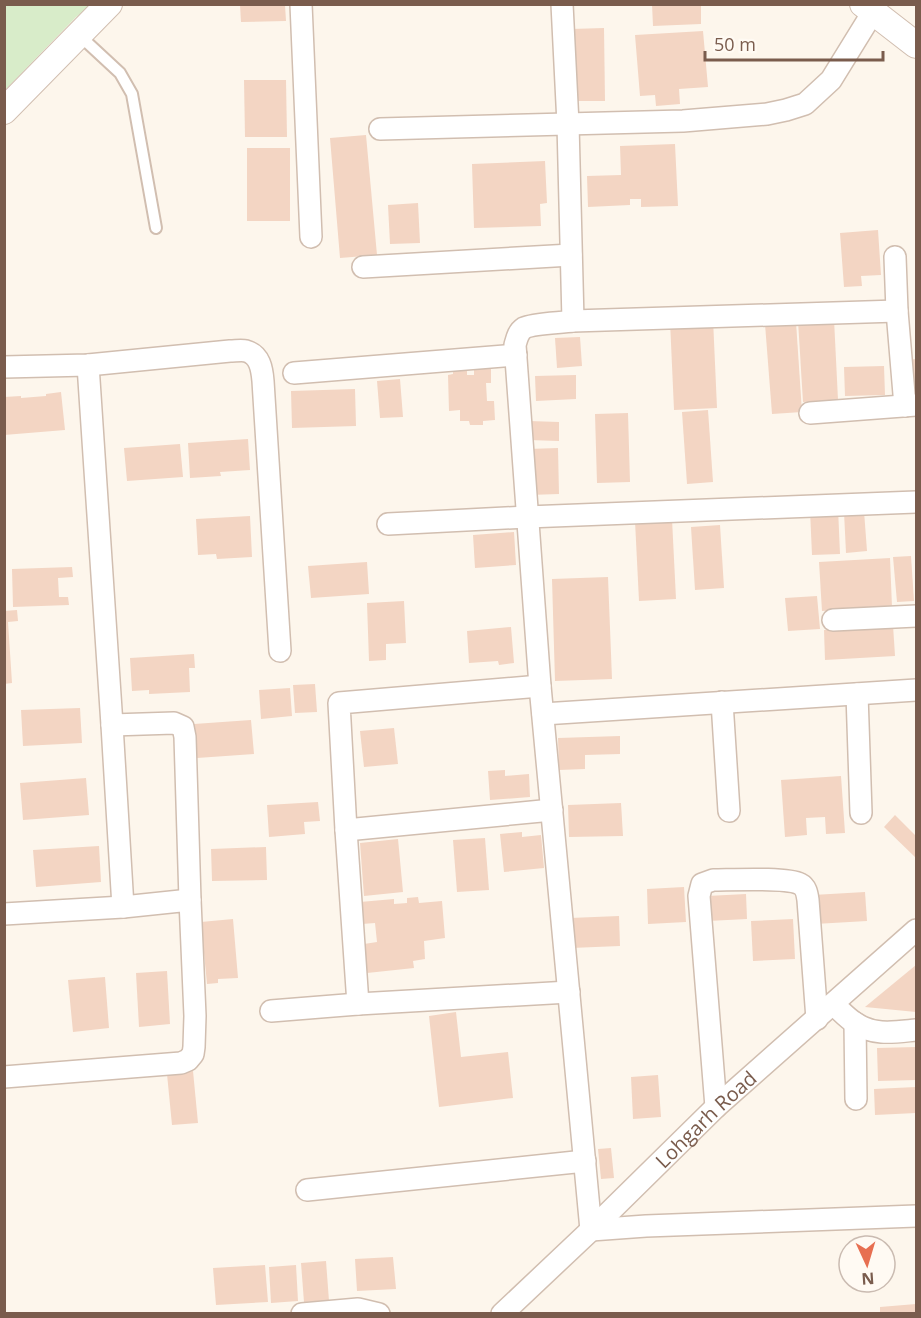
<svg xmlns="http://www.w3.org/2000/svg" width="921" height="1318" viewBox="0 0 921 1318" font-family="'Open Sans',sans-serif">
  <rect width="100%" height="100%" fill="#fdf6ec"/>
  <path fill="#d8ecc9" d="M 5,5 L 91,5 L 76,17 L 5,90 Z"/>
  <g fill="#f3d5c3">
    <path d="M 652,4 L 701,4 L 701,24 L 653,26 Z"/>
    <path d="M 240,5 L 285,5 L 286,21 L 241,22 Z"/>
    <path d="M 604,28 L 605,101 L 572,101 L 571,29 Z"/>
    <path d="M 703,31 L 708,87 L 679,89 L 680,104 L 656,106 L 655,95 L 640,96 L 635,35 Z"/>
    <path d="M 244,80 L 286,80 L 287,137 L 245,137 Z"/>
    <path d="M 366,135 L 377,255 L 340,258 L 330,138 Z"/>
    <path d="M 675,144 L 678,206 L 641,207 L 641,199 L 630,199 L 630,205 L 588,207 L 587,176 L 621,175 L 620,146 Z"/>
    <rect x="247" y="148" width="43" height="73"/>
    <path d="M 545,161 L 547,203 L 540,204 L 541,226 L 474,228 L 472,164 Z"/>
    <path d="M 418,203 L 420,243 L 390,244 L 388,205 Z"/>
    <path d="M 878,230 L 881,275 L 861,276 L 862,286 L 844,287 L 840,233 Z"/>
    <path d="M 713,319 L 717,408 L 674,410 L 670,321 Z"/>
    <path d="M 834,319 L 838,400 L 803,402 L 798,321 Z"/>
    <path d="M 796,322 L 802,412 L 772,414 L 765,324 Z"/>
    <path d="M 580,337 L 582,366 L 557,368 L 555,338 Z"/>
    <path d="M 916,359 L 916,387 L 908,388 L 907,360 Z"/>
    <path d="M 884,366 L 885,395 L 845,396 L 844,367 Z"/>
    <path d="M 491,368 L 491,383 L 486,383 L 487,401 L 494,401 L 495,420 L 483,421 L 483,425 L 470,425 L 469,421 L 460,421 L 460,410 L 449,411 L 448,375 L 453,374 L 453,371 L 467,370 L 467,375 L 474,375 L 474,369 Z"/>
    <path d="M 576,375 L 576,399 L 536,401 L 535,376 Z"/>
    <path d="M 400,379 L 403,417 L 380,418 L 377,381 Z"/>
    <path d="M 355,389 L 356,426 L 292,428 L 291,391 Z"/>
    <path d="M 61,392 L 65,430 L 4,435 L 4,397 L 21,396 L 21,398 L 46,396 L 46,394 Z"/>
    <path d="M 708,410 L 713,482 L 687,484 L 682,412 Z"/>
    <path d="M 628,413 L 630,482 L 597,483 L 595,414 Z"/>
    <path d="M 529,421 L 559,422 L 559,441 L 528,440 Z"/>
    <path d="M 248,439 L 250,470 L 220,472 L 221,476 L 190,478 L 188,443 Z"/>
    <path d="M 180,444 L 183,477 L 127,481 L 124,448 Z"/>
    <path d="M 558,448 L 559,494 L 529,495 L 528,449 Z"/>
    <path d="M 838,508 L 840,554 L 812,555 L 810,510 Z"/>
    <path d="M 864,511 L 867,551 L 846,553 L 844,512 Z"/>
    <path d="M 250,516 L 252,557 L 217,559 L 216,554 L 198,555 L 196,519 Z"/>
    <path d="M 672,519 L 676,599 L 639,601 L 635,521 Z"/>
    <path d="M 720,525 L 724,588 L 695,590 L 691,527 Z"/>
    <path d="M 514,532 L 516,565 L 475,568 L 473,535 Z"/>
    <path d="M 911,556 L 914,601 L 897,602 L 893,557 Z"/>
    <path d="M 890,558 L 892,607 L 822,611 L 819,562 Z"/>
    <path d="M 367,562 L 369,594 L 311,598 L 308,566 Z"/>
    <path d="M 72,567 L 73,577 L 58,578 L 59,597 L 68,597 L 69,605 L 13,607 L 12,569 Z"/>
    <path d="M 608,577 L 612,679 L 555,681 L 552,579 Z"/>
    <path d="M 817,596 L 820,629 L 788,631 L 785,598 Z"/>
    <path d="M 404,601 L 406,643 L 386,644 L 386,660 L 369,661 L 367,603 Z"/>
    <path d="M 17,610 L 18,621 L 8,622 L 12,683 L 4,684 L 4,611 Z"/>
    <path d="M 893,625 L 895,656 L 825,660 L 824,630 Z"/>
    <path d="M 511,627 L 514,663 L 499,665 L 498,661 L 469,663 L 467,631 Z"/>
    <path d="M 194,654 L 195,668 L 189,668 L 190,692 L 149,694 L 149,690 L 132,691 L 130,658 Z"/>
    <path d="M 315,684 L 317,712 L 295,713 L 293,685 Z"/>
    <path d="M 290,688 L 292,716 L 261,719 L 259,690 Z"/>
    <path d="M 80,708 L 82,743 L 23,746 L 21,710 Z"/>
    <path d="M 251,720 L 254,754 L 197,758 L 194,724 Z"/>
    <path d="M 394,728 L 398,764 L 364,767 L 360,731 Z"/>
    <path d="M 620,736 L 620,754 L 585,755 L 585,769 L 559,770 L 558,738 Z"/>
    <path d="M 505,770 L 505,776 L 529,774 L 530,797 L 490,800 L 488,771 Z"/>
    <path d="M 841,776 L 845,833 L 826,834 L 825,817 L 806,818 L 807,835 L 785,837 L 781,780 Z"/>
    <path d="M 86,778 L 89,815 L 23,820 L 20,783 Z"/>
    <path d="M 318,802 L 320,821 L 304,822 L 305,834 L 269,837 L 267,805 Z"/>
    <path d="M 621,803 L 623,836 L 569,837 L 568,805 Z"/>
    <path d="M 895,815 L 916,836 L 916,858 L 884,827 Z"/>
    <path d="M 522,832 L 522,837 L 541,835 L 544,868 L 504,872 L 500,834 Z"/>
    <path d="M 485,838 L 489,890 L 457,892 L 453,840 Z"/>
    <path d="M 398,839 L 403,892 L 364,896 L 360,843 Z"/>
    <path d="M 99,846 L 101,882 L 36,887 L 33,850 Z"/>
    <path d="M 266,847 L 267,880 L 212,881 L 211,849 Z"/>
    <path d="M 684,887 L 686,922 L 648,924 L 647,889 Z"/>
    <path d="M 865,892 L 867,921 L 815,924 L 813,895 Z"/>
    <path d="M 746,894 L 747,919 L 708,921 L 707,896 Z"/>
    <path d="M 418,897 L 419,903 L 442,901 L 445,938 L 424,941 L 425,959 L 413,961 L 414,968 L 367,973 L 364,944 L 377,942 L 375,923 L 362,924 L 360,902 L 394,899 L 394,904 L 407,903 L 407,898 Z"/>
    <path d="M 619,916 L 620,946 L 571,948 L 570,918 Z"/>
    <path d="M 233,919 L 238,978 L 218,979 L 218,983 L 207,984 L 201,922 Z"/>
    <path d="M 793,919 L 795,959 L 753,961 L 751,921 Z"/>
    <path d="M 916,965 L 916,1012 L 865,1007 Z"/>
    <path d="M 167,971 L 170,1024 L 139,1027 L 136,973 Z"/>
    <path d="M 105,977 L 109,1028 L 73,1032 L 68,980 Z"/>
    <path d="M 456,1012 L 461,1057 L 508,1052 L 513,1098 L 439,1107 L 429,1016 Z"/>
    <path d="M 916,1047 L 916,1080 L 878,1081 L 877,1048 Z"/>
    <path d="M 193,1071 L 198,1123 L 172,1125 L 167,1074 Z"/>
    <path d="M 658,1075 L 661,1117 L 633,1119 L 631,1077 Z"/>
    <path d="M 916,1087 L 916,1113 L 875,1115 L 874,1089 Z"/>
    <path d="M 611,1148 L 614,1178 L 601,1179 L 598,1149 Z"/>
    <path d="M 393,1257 L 396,1289 L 357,1291 L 355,1259 Z"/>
    <path d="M 326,1261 L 329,1301 L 304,1302 L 301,1263 Z"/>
    <path d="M 265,1265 L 268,1302 L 216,1305 L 213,1268 Z"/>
    <path d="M 296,1265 L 298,1301 L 271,1303 L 269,1267 Z"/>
    <path d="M 916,1304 L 916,1314 L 880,1314 L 880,1307 Z"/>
  </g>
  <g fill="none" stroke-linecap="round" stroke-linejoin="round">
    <defs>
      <path id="service" d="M 79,35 L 120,73 L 132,94 L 156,228"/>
      <g id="minor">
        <path d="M 301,4 L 311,237"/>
        <path d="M 562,4 L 568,124 L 573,321 C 561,323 534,323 524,328 C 518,332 517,338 515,345 L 540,686 L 591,1230 L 646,1226 L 916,1216"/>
        <path d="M 380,129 L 683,121 L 767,114 L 786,110 L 805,104 L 831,80 L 873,12"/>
        <path d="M 895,257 L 897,311 L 905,406"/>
        <path d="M 363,267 L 571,255"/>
        <path d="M 573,321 L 897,311"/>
        <path d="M 88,365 L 112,725 L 174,723 L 183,727 L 185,737 L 190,900"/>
        <path d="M 4,367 L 88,365 L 230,351 C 235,351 242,350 246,351 C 260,355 262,369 263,381 L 280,651"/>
        <path d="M 294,373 L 516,355"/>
        <path d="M 810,413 L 916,405"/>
        <path d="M 388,524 L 527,517 L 916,502"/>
        <path d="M 833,620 L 916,616"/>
        <path d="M 857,694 L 861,813"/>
        <path d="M 722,702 L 729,811"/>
        <path d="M 543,714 L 916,690"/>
        <path d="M 112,725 L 123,907"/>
        <path d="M 346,830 L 552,810"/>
        <path d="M 4,914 L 123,907 L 190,900 L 195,1016 L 194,1047 L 193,1054 L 188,1060 L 181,1063 L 4,1077"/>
        <path d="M 358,1004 L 346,830 L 339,703 L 540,686"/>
        <path d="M 833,1004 C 840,1010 847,1018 855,1023 C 874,1036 895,1032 916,1030"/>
        <path d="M 271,1011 L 358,1004 L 569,992"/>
        <path d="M 855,1023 L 856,1099"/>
        <path d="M 716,1107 L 699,896 L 702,884 L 713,880 C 730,880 787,877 800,884 C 806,887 807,893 808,900 L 817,1019"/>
        <path d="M 307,1190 L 585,1161"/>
        <path d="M 302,1314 L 358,1309 L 379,1314"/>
        <path id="s1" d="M 502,1314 L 591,1230 L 716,1107 L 916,930"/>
      </g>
      <g id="tertiary">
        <path d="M 863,4 L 916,45"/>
        <path d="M 4,111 L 109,4"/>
      </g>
    </defs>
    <use href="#service" stroke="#d1beb0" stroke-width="14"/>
    <use href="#minor" stroke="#d1beb0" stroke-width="24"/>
    <use href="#tertiary" stroke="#d1beb0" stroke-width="28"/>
    <use href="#service" stroke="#fff" stroke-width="10"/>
    <use href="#minor" stroke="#fff" stroke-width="21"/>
    <use href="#tertiary" stroke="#fff" stroke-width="26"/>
  </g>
  <g text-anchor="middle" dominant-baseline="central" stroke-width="5" stroke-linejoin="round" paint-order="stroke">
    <g font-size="20" fill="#7a5c4d" stroke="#fffaf3">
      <text stroke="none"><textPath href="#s1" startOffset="282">Lohgarh Road</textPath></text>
    </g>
  </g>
  <rect width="921" height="1318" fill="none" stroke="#7a5c4d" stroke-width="12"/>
  <g transform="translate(867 1264) rotate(176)"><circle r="28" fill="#fffaf3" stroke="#cabbb1" stroke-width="1.5"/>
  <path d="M0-4.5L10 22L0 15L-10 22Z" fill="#e76f51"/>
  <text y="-9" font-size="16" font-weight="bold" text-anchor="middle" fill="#7a5c4d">N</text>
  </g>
  <path d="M705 51v9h178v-9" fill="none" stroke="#7a5c4d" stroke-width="3"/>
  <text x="714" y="51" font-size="18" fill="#7a5c4d" stroke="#fffaf3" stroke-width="4.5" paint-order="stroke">50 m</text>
</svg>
